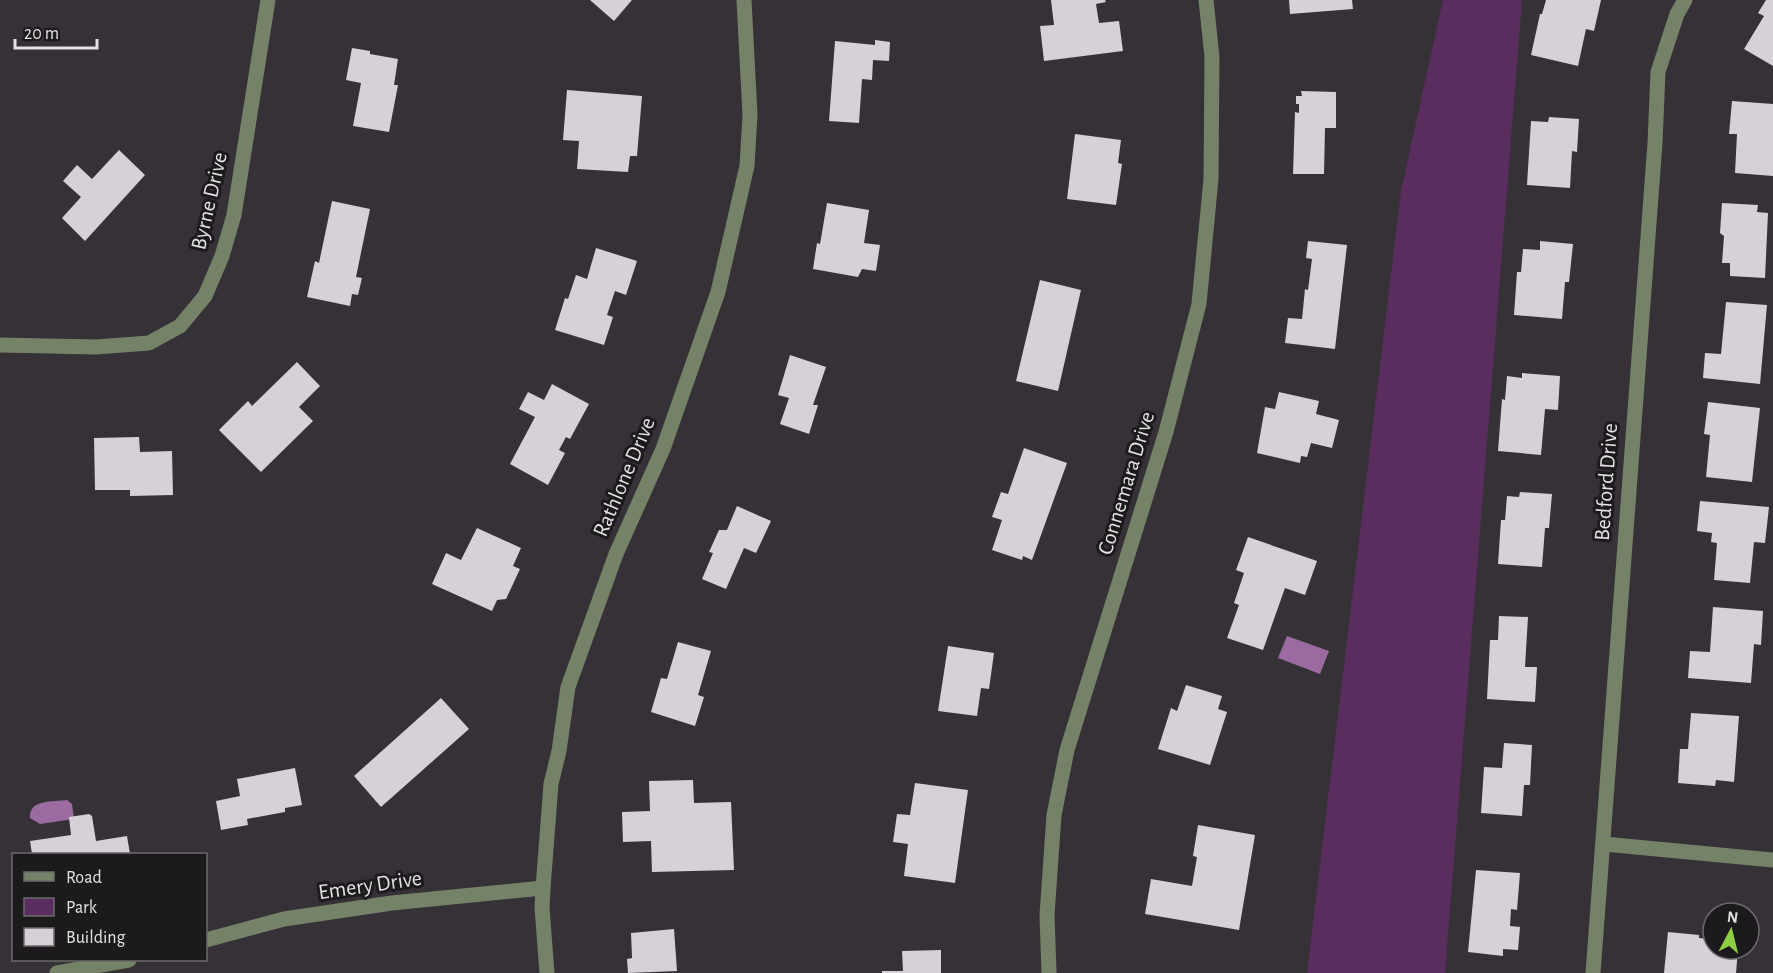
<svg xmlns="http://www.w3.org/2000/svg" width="1773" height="973" viewBox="0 0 1773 973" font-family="'Alegreya Sans',sans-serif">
  <rect width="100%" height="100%" fill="#363137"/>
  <path fill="#592e5f" d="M 1443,0 L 1522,0 L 1445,973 L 1307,973 L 1401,191 Z"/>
  <g fill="#9a6aa1">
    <path d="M 1287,636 L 1329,651 L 1320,674 L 1278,658 Z"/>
    <path d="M 67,800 L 72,804 L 74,819 L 40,824 L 30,818 C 29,799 52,802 67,800 Z"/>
  </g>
  <g fill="#d6d0d7">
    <path d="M 590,0 L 632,0 L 614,21 Z"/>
    <path d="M 1051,0 L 1105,0 L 1106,2 L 1096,4 L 1099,23 L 1119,21 L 1123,51 L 1044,61 L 1040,26 L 1054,25 Z"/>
    <path d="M 1289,0 L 1352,0 L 1353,9 L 1290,14 Z"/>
    <path d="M 1546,0 L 1601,0 L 1594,31 L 1586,29 L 1578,66 L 1531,55 L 1540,14 L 1542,14 Z"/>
    <path d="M 1766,0 L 1773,0 L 1773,66 L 1744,49 L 1764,16 L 1758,13 Z"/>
    <path d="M 875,40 L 890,42 L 889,61 L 873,60 L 872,80 L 862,79 L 859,123 L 829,121 L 835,41 L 875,45 Z"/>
    <path d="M 352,48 L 370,51 L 370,54 L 398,59 L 394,85 L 398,85 L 389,132 L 353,126 L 361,83 L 346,80 Z"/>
    <path d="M 567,90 L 642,96 L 637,156 L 630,156 L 628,172 L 577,169 L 579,141 L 563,140 Z"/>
    <path d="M 1301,91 L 1336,92 L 1336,128 L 1325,128 L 1324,174 L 1293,174 L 1295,112 L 1299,113 L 1299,104 L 1296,104 L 1296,96 L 1302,96 Z"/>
    <path d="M 1732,101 L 1773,104 L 1773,176 L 1735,173 L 1737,134 L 1729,134 Z"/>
    <path d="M 1549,117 L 1579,119 L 1577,152 L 1572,151 L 1570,188 L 1527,185 L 1531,121 L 1548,122 Z"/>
    <path d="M 1075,134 L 1121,140 L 1118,163 L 1122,164 L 1116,205 L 1067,199 Z"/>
    <path d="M 119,150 L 145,175 L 85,241 L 62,218 L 81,197 L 63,181 L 77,165 L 92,179 Z"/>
    <path d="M 332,201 L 370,209 L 356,277 L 362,278 L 358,295 L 352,294 L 350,306 L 307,297 L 315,261 L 319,263 Z"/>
    <path d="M 827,203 L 869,210 L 864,243 L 880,245 L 876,271 L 862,269 L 858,277 L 813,269 L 817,243 L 820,244 Z"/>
    <path d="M 1722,203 L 1758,205 L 1757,212 L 1768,213 L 1765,278 L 1730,276 L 1730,263 L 1722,263 L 1724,236 L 1720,233 Z"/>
    <path d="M 1308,241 L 1347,245 L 1335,349 L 1285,343 L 1288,318 L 1302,319 L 1305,289 L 1308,290 L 1312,259 L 1306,258 Z"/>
    <path d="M 1540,241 L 1573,244 L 1569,282 L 1565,282 L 1562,319 L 1514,315 L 1517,272 L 1521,272 L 1523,249 L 1540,250 Z"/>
    <path d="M 596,248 L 637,261 L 626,295 L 615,291 L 607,315 L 613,317 L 604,345 L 555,330 L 565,298 L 568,299 L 576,275 L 587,279 Z"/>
    <path d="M 1040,280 L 1081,290 L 1058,391 L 1016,381 Z"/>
    <path d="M 1726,302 L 1767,305 L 1760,384 L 1703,378 L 1705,353 L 1721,354 Z"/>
    <path d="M 790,355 L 826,367 L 813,405 L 818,405 L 809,434 L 780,424 L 789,398 L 778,395 Z"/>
    <path d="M 297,362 L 320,386 L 299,407 L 313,421 L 261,472 L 219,430 L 248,401 L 252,406 Z"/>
    <path d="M 1522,373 L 1560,376 L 1558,410 L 1545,409 L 1541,455 L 1498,451 L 1502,399 L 1505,400 L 1507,376 L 1522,378 Z"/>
    <path d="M 552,384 L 589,404 L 570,439 L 566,437 L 559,450 L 565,453 L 548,485 L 510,464 L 535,417 L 519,409 L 528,392 L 544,400 Z"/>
    <path d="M 1279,392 L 1319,401 L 1316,414 L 1339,420 L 1332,448 L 1311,443 L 1307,457 L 1301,456 L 1300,463 L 1257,453 L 1265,407 L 1275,409 Z"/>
    <path d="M 1708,402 L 1760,408 L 1752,482 L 1706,477 L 1710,435 L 1704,434 Z"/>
    <path d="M 139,437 L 140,452 L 172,451 L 173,495 L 130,496 L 130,490 L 95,490 L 94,438 Z"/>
    <path d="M 1024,448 L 1067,463 L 1032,560 L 1023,556 L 1022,560 L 992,550 L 1002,520 L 992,517 L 1001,492 L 1008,494 Z"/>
    <path d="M 1520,492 L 1552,494 L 1549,528 L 1545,528 L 1542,567 L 1498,564 L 1501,520 L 1505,520 L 1507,496 L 1519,497 Z"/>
    <path d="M 1700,501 L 1769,507 L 1765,543 L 1754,542 L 1750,583 L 1714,580 L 1717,543 L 1711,542 L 1712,533 L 1697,531 Z"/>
    <path d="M 737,506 L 771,521 L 756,553 L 744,548 L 726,589 L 702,579 L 713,553 L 709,552 L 719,530 L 727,530 Z"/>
    <path d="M 477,528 L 521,548 L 513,566 L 520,569 L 506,599 L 497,600 L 492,611 L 432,584 L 446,553 L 461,560 Z"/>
    <path d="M 1248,537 L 1317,561 L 1305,595 L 1285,588 L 1263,650 L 1227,638 L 1239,605 L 1234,603 L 1244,573 L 1236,570 Z"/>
    <path d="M 1713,607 L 1763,611 L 1761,645 L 1754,644 L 1751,683 L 1688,678 L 1690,651 L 1710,652 Z"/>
    <path d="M 1499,616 L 1528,617 L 1525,667 L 1537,667 L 1535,702 L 1487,699 L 1490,640 L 1498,640 Z"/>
    <path d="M 678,642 L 711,651 L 698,695 L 704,697 L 695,726 L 651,712 L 661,678 L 667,679 Z"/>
    <path d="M 948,646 L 994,653 L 989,689 L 981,688 L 977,716 L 938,711 Z"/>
    <path d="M 1186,685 L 1222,696 L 1218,709 L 1227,712 L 1210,765 L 1158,749 L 1171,708 L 1177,711 Z"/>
    <path d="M 441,698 L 469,729 L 381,807 L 354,776 Z"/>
    <path d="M 1691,713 L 1739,716 L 1734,782 L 1716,780 L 1715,786 L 1678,783 L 1680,749 L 1688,749 Z"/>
    <path d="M 1504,743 L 1532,745 L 1530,785 L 1524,785 L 1522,816 L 1481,813 L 1484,767 L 1502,768 Z"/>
    <path d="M 295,768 L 302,805 L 285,808 L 285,812 L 247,819 L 248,825 L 221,830 L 216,801 L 240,796 L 237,779 Z"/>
    <path d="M 693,780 L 694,803 L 731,802 L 734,870 L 652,872 L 651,841 L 623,842 L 622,812 L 650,811 L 649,781 Z"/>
    <path d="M 915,783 L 968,790 L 955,883 L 904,876 L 908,844 L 893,842 L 897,814 L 910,815 Z"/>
    <path d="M 89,814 L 92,816 L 96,841 L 127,836 L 130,854 L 32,854 L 30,841 L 71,835 L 69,817 Z"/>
    <path d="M 1198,825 L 1255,835 L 1239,930 L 1145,914 L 1151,879 L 1192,886 L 1197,857 L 1193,856 Z"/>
    <path d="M 1476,870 L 1520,873 L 1517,910 L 1511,909 L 1510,926 L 1520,927 L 1518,950 L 1503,949 L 1503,956 L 1468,952 Z"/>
    <path d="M 674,929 L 677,971 L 628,973 L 627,959 L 632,958 L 631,933 Z"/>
    <path d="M 1668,932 L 1699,935 L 1699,938 L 1713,939 L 1713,949 L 1738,949 L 1736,973 L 1664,973 Z"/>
    <path d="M 941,950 L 941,973 L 882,973 L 882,971 L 903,971 L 902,951 Z"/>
  </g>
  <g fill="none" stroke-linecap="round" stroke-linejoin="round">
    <g stroke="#748267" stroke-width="15">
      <path d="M 0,345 L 96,347 L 149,343 L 180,326 L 205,296 L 222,256 L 234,215 L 268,0"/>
      <path d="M 1604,844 L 1773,860"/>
      <path d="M 206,940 L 284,919 L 392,903 L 543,888"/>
      <path d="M 57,973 L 129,960"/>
      <path d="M 547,973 L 542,908 L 543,888 L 551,784 L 559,751 L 568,687 L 616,554 L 663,449 L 718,292 L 747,166 L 750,115 L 744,0"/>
      <path d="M 1049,973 L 1047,915 L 1054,815 L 1067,750 L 1166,432 L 1199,304 L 1211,179 L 1212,57 L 1206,0"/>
      <path d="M 1593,973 L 1655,143 L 1658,72 L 1677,14 L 1685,0"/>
    </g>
  </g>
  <g text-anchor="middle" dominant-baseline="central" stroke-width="6" stroke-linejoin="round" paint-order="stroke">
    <g font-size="22" fill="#e4e1e5" stroke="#1c1a1c">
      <text transform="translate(209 201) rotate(-77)">Byrne Drive</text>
      <text transform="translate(624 477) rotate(-67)">Rathlone Drive</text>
      <text transform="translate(1606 482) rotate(-86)">Bedford Drive</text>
      <text transform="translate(1126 483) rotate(-73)">Connemara Drive</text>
      <text transform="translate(370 885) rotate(-8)">Emery Drive</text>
    </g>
  </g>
  <rect x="12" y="853" width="195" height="108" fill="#1c1a1c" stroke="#6c6a6c" stroke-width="1.5"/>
  <rect x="24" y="872" width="30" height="9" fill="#748267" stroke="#6c6a6c" stroke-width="1.5"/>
  <text x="66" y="883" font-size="18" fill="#e4e1e5">Road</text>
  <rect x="24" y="898" width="30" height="18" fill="#592e5f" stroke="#6c6a6c" stroke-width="1.5"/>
  <text x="66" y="913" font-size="18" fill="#e4e1e5">Park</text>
  <rect x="24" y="928" width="30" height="18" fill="#d6d0d7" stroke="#6c6a6c" stroke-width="1.5"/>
  <text x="66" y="943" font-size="18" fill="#e4e1e5">Building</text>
  <g transform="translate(1731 931) rotate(7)"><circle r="28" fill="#1c1a1c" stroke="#6c6a6c" stroke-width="1.5"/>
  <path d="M0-4.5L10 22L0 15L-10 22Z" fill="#8ece43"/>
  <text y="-9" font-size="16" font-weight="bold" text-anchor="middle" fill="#e4e1e5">N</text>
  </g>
  <path d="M15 39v9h82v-9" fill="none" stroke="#e4e1e5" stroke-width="3"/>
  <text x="24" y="39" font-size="18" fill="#e4e1e5" stroke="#1c1a1c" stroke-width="4.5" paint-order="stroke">20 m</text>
</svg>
